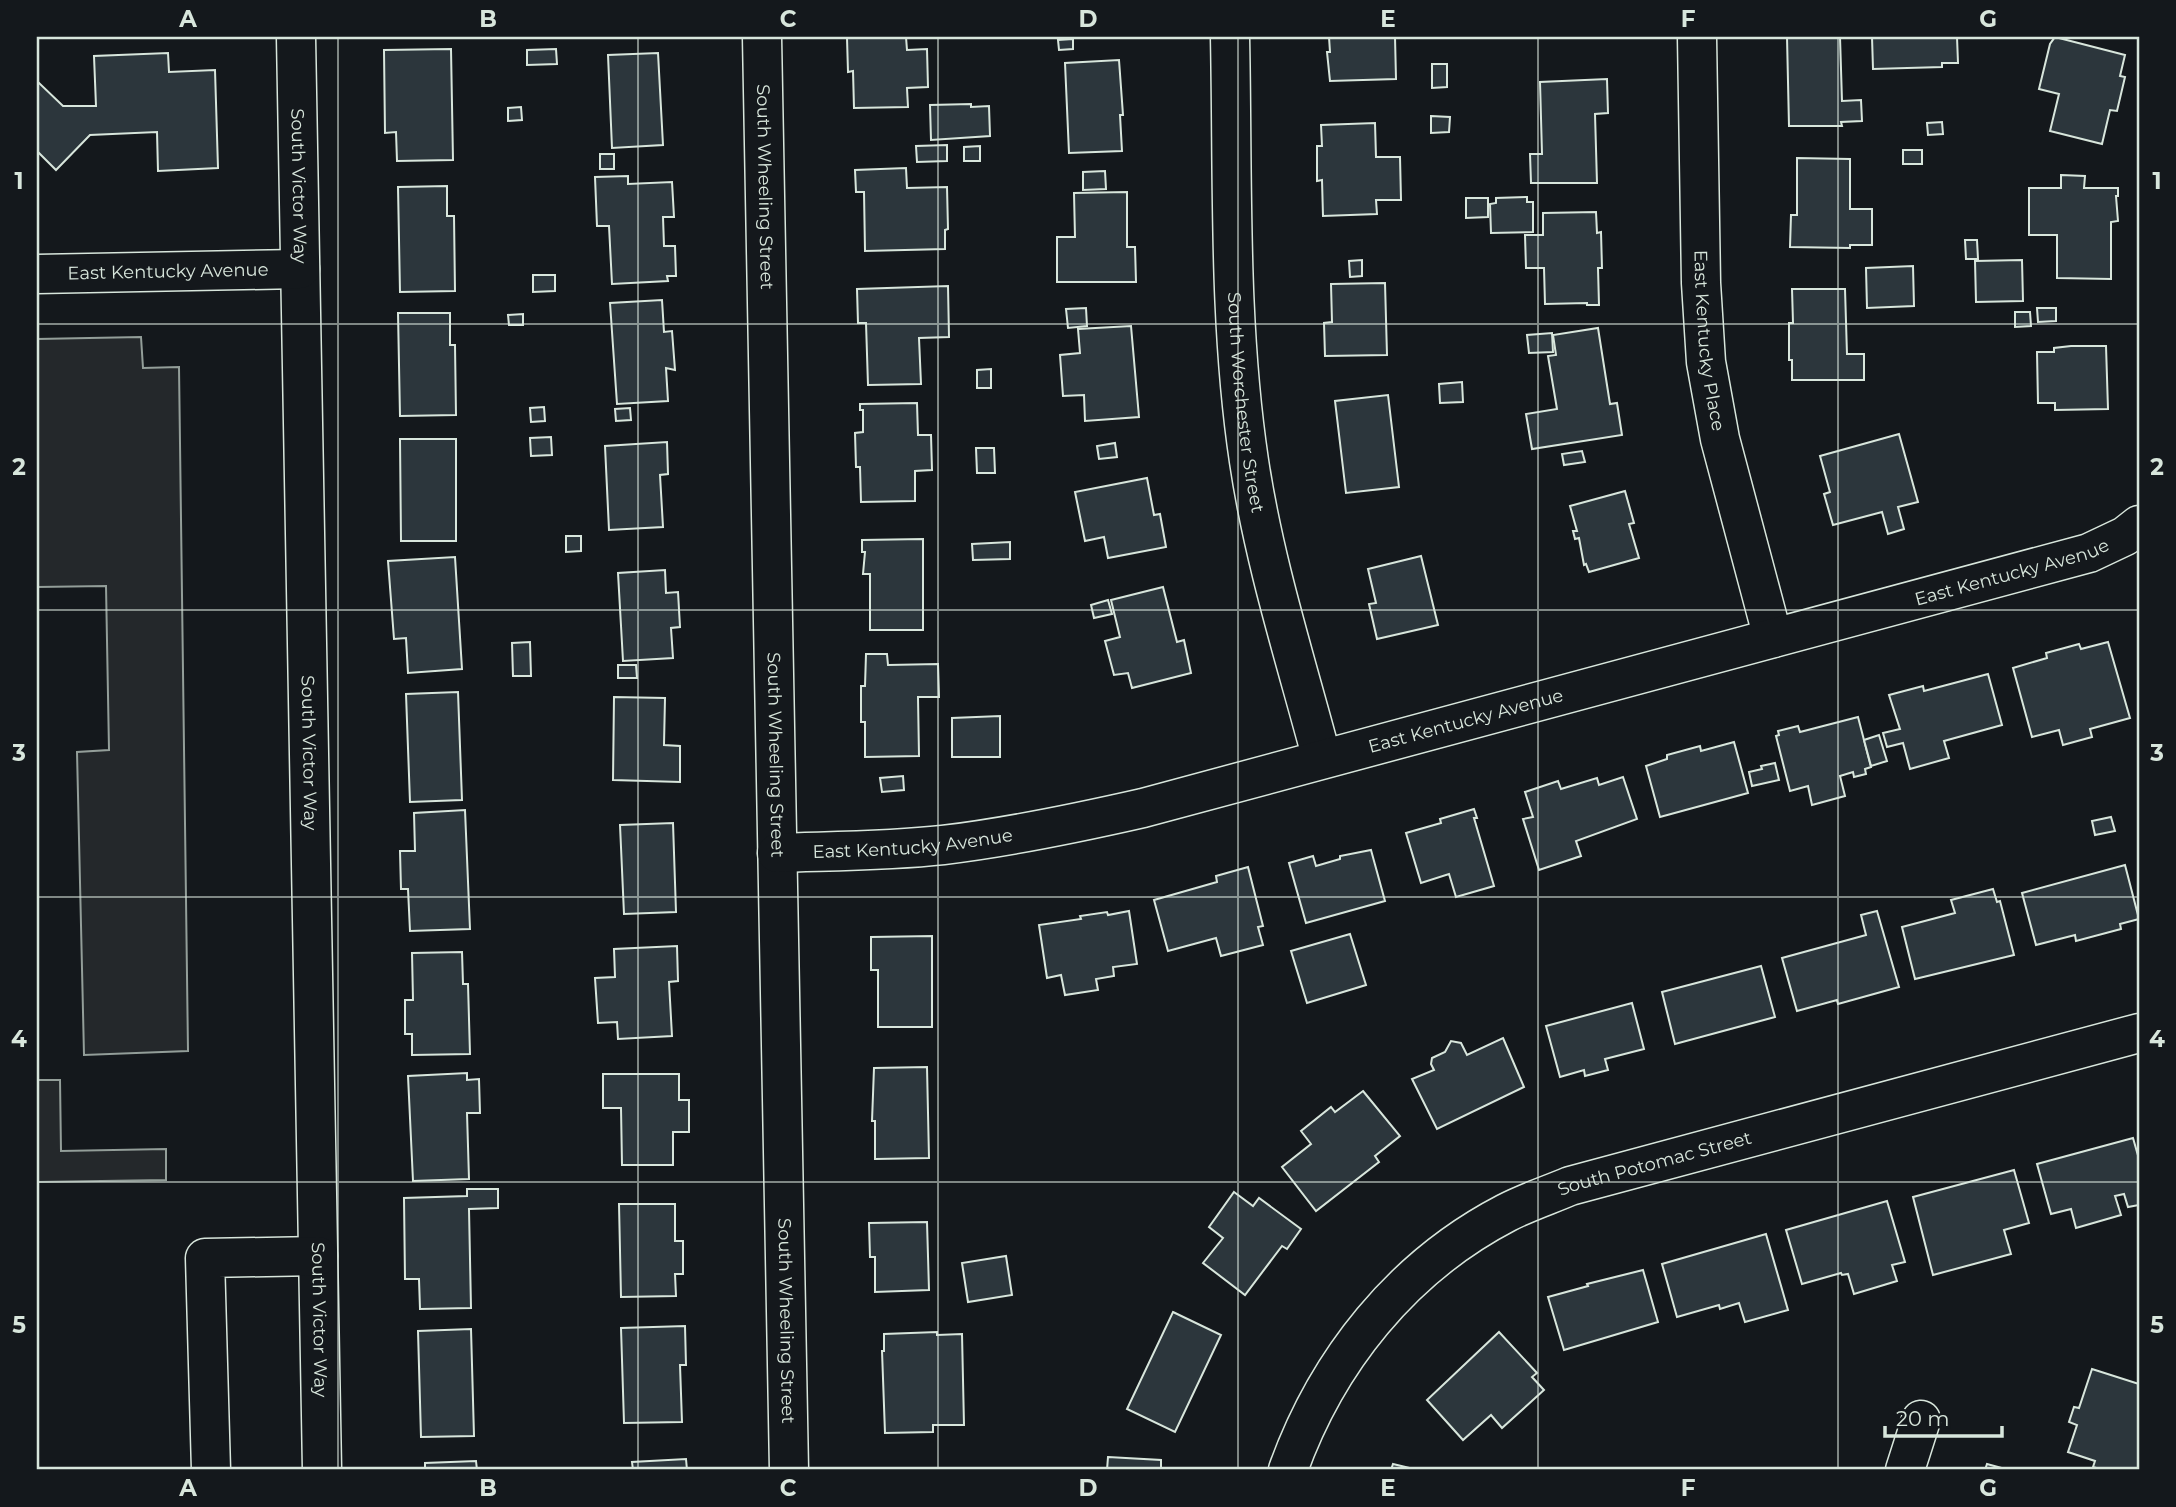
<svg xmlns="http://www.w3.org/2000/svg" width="2176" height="1507" viewBox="0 0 2176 1507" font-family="Montserrat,sans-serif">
  <rect width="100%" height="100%" fill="#14181c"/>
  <g fill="#24282b" stroke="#939e99" stroke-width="2">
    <path d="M 141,337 L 143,368 L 179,367 L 188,1051 L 84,1055 L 77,752 L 109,750 L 106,586 L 37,587 L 37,339 Z"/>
    <path d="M 37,1080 L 60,1080 L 61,1151 L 166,1149 L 166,1180 L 37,1182 Z"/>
  </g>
  <g fill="#2c363c" stroke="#d8e6dc" stroke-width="2">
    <path d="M 906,37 L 907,50 L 927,49 L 928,87 L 907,88 L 908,107 L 854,108 L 853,71 L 848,72 L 847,38 Z"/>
    <path d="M 1329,37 L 1395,37 L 1396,79 L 1330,81 L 1327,52 L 1330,52 Z"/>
    <path d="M 1787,37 L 1840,37 L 1842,101 L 1861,100 L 1862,121 L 1841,122 L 1842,126 L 1789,126 Z"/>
    <path d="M 1872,37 L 1957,37 L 1958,63 L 1942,63 L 1942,67 L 1873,69 Z"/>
    <path d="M 2055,37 L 2125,55 L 2120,76 L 2125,77 L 2117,111 L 2110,110 L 2102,144 L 2050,131 L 2059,94 L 2039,89 L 2050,44 Z"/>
    <path d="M 1073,39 L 1073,49 L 1059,50 L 1058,40 Z"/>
    <path d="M 451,49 L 453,160 L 397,161 L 396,132 L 385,133 L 384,50 Z"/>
    <path d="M 556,49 L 557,64 L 527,65 L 527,50 Z"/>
    <path d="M 168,53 L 169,72 L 215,70 L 218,168 L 158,171 L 157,132 L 90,135 L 56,170 L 37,151 L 37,81 L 63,106 L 96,106 L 94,56 Z"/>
    <path d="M 658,53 L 663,145 L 612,148 L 608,55 Z"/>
    <path d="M 1119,60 L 1123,115 L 1120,115 L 1122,151 L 1069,153 L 1065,63 Z"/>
    <path d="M 1432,64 L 1447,64 L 1447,87 L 1432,88 Z"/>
    <path d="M 1607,79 L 1608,113 L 1595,114 L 1597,183 L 1531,183 L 1530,154 L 1542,154 L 1540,82 Z"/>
    <path d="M 971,104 L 971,107 L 989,106 L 990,136 L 931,140 L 930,105 Z"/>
    <path d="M 521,107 L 522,120 L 508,121 L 508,108 Z"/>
    <path d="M 1431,116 L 1450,117 L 1449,132 L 1431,133 Z"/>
    <path d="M 1942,122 L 1943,134 L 1928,135 L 1927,123 Z"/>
    <path d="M 1375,123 L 1376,157 L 1400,157 L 1401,200 L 1376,200 L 1377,214 L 1323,216 L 1322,180 L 1317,181 L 1317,146 L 1322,146 L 1321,125 Z"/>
    <path d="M 947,145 L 947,161 L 917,162 L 916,146 Z"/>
    <path d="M 980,146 L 980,161 L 964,161 L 964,147 Z"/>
    <rect x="1903" y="150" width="19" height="14"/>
    <rect x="600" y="154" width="14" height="15"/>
    <path d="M 1797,158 L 1850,159 L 1850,209 L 1872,209 L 1872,245 L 1850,245 L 1850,248 L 1790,247 L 1791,215 L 1797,215 Z"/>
    <path d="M 906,168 L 907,188 L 947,187 L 948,229 L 945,230 L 945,249 L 865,251 L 864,192 L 856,192 L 855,170 Z"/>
    <path d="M 1105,171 L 1106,189 L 1083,190 L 1083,172 Z"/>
    <path d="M 2061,175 L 2085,176 L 2084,188 L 2118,188 L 2118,196 L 2116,196 L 2118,221 L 2111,222 L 2111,279 L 2057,278 L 2057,235 L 2029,235 L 2029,188 L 2061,188 Z"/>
    <path d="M 628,176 L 628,184 L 672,182 L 674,217 L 663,217 L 664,246 L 675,246 L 676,276 L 667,276 L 668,281 L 612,284 L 609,226 L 597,226 L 595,177 Z"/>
    <path d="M 447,186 L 447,216 L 454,216 L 455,291 L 400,292 L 398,187 Z"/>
    <path d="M 1127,192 L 1127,247 L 1135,247 L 1136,282 L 1057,282 L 1057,237 L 1075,237 L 1074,193 Z"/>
    <path d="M 1527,197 L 1527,202 L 1533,202 L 1533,232 L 1491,233 L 1490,204 L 1496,203 L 1496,198 Z"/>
    <path d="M 1466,198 L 1488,198 L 1488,217 L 1466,218 Z"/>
    <path d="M 1596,212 L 1597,233 L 1601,232 L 1602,268 L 1598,268 L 1599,305 L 1587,305 L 1587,303 L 1545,304 L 1544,268 L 1526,268 L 1525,235 L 1543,235 L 1543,213 Z"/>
    <path d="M 1965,240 L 1977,240 L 1978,259 L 1966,259 Z"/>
    <path d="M 1362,260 L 1362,276 L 1350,277 L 1349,261 Z"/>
    <path d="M 2022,260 L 2023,301 L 1976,302 L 1975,261 Z"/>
    <path d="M 1913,266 L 1914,306 L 1867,308 L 1866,268 Z"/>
    <path d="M 533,275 L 555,275 L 555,291 L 533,292 Z"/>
    <path d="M 1385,283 L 1387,355 L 1325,356 L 1324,323 L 1332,322 L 1331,284 Z"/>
    <path d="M 948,286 L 949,337 L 919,338 L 921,384 L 868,385 L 866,323 L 858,323 L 857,289 Z"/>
    <path d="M 1792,289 L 1845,289 L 1847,354 L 1864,354 L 1864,380 L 1792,380 L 1792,360 L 1789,360 L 1789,323 L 1793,323 Z"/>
    <path d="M 662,300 L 664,332 L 672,331 L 675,370 L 666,368 L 668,401 L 617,404 L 610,303 Z"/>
    <path d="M 1086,308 L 1087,326 L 1068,328 L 1066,309 Z"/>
    <path d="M 2037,308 L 2056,308 L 2056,321 L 2038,322 Z"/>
    <path d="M 2015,312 L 2030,312 L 2031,326 L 2015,327 Z"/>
    <path d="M 398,313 L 450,313 L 450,345 L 455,345 L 456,415 L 400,416 Z"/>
    <path d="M 523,314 L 523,325 L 509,325 L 508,315 Z"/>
    <path d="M 1131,326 L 1139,417 L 1085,421 L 1084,395 L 1063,396 L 1060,355 L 1080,353 L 1078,329 Z"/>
    <path d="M 1598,328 L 1610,404 L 1617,403 L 1622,435 L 1532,449 L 1526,414 L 1557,409 L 1548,356 L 1556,355 L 1553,335 Z"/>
    <path d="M 1552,333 L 1553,352 L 1529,353 L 1527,335 Z"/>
    <path d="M 2071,346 L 2106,346 L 2108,409 L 2055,410 L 2055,403 L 2038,403 L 2037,352 L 2054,352 L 2054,348 Z"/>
    <path d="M 991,369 L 991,388 L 977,388 L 977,370 Z"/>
    <path d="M 1462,382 L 1463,402 L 1440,403 L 1439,384 Z"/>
    <path d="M 1388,395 L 1399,487 L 1346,493 L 1335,401 Z"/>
    <path d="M 917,403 L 918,435 L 931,435 L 932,470 L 915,471 L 915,501 L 861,502 L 860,467 L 856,467 L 855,433 L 863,432 L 863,410 L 860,410 L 860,404 Z"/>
    <path d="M 544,407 L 545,421 L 531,422 L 530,408 Z"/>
    <path d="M 630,408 L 631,420 L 616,421 L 615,409 Z"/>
    <path d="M 1899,434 L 1918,502 L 1898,507 L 1904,529 L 1888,534 L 1882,512 L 1833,525 L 1824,494 L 1830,492 L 1820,456 Z"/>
    <path d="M 551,437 L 552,455 L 531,456 L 530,438 Z"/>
    <path d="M 400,439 L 456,439 L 456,541 L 401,541 Z"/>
    <path d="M 667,442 L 668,474 L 660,475 L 663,527 L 609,530 L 605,446 Z"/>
    <path d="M 1115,443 L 1117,457 L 1099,459 L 1097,446 Z"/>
    <path d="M 976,448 L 994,448 L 995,473 L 977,473 Z"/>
    <path d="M 1582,451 L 1585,462 L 1564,465 L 1562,454 Z"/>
    <path d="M 1147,478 L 1154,515 L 1160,514 L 1166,547 L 1108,558 L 1104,537 L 1085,541 L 1075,492 Z"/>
    <path d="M 1625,491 L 1634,523 L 1629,524 L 1639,558 L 1589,572 L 1586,564 L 1584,565 L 1579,538 L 1575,539 L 1573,531 L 1577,531 L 1570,506 Z"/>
    <path d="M 566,536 L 581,536 L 581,551 L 566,552 Z"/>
    <path d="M 923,539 L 923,630 L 870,630 L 870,574 L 863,574 L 865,552 L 862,552 L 862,540 Z"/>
    <path d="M 1010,542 L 1010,559 L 973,560 L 972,544 Z"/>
    <path d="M 1421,556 L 1438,625 L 1377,639 L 1369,604 L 1376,603 L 1368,569 Z"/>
    <path d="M 455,557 L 462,669 L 408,673 L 406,638 L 394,639 L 388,561 Z"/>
    <path d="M 665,570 L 666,593 L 678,592 L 680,627 L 671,628 L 673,658 L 623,661 L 618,573 Z"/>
    <path d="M 1163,587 L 1177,642 L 1184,640 L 1191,673 L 1132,688 L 1128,673 L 1114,675 L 1105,641 L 1120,637 L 1111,600 Z"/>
    <path d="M 1108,600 L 1112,614 L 1094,618 L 1091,605 Z"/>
    <path d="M 530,642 L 531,676 L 513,676 L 512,643 Z"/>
    <path d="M 2108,642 L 2130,718 L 2090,729 L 2092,737 L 2063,745 L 2059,730 L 2032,737 L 2013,668 L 2047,658 L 2046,653 L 2079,644 L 2081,649 Z"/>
    <path d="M 866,654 L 887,654 L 888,665 L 938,664 L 939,697 L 918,697 L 919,756 L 865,757 L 865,722 L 861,722 L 861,686 L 865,686 Z"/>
    <path d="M 618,665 L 636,665 L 637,678 L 618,678 Z"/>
    <path d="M 1988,674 L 2002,725 L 1944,741 L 1949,758 L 1910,769 L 1903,743 L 1887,747 L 1883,733 L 1900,729 L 1889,695 L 1923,686 L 1924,691 Z"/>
    <path d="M 458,692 L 462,800 L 410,802 L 406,694 Z"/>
    <path d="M 614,697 L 665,698 L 664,745 L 680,746 L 680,782 L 613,780 Z"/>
    <path d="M 1000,716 L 1000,757 L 952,757 L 952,718 Z"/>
    <path d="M 1858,717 L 1871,767 L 1865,769 L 1866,774 L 1854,777 L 1853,772 L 1840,776 L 1845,796 L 1812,805 L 1808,786 L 1790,791 L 1776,736 L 1779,735 L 1778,731 L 1798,726 L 1800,732 Z"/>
    <path d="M 1879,735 L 1887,761 L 1871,766 L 1864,740 Z"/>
    <path d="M 1734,742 L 1748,793 L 1660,817 L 1646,766 L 1667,759 L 1667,755 L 1700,746 L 1701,751 Z"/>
    <path d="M 1775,763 L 1779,780 L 1752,786 L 1749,772 L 1762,769 L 1761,766 Z"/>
    <path d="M 903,776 L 904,790 L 882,792 L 880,778 Z"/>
    <path d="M 1623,777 L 1637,819 L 1576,841 L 1581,856 L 1539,870 L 1523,819 L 1533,817 L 1525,792 L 1558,781 L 1561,789 L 1597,778 L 1599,785 Z"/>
    <path d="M 1474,809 L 1477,818 L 1474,818 L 1494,886 L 1456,897 L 1449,874 L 1421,883 L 1406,833 L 1441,823 L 1440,819 Z"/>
    <path d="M 465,810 L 470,929 L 410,931 L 408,889 L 401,889 L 400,851 L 415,851 L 414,813 Z"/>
    <path d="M 2111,817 L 2115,831 L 2095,835 L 2092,821 Z"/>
    <path d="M 673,823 L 676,912 L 624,914 L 620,825 Z"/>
    <path d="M 1371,850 L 1385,901 L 1306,923 L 1289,863 L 1313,856 L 1316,866 L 1340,859 L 1340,856 Z"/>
    <path d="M 2125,865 L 2139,919 L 2120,924 L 2121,929 L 2076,941 L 2075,935 L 2036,945 L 2022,893 Z"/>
    <path d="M 1248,867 L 1263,926 L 1258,927 L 1263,945 L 1221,956 L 1216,938 L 1168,951 L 1154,900 L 1217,882 L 1216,876 Z"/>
    <path d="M 1993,889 L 1997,902 L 2000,901 L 2014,955 L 1915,979 L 1902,927 L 1955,913 L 1951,900 Z"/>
    <path d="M 1129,911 L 1137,964 L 1113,967 L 1114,976 L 1096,979 L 1098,990 L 1065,995 L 1061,975 L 1047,978 L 1039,925 L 1081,919 L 1080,916 L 1107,912 L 1108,915 Z"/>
    <path d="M 1877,911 L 1899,987 L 1838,1004 L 1837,1000 L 1797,1011 L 1782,958 L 1866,935 L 1861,915 Z"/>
    <path d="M 1350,934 L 1366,985 L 1307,1003 L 1291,951 Z"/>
    <path d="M 932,936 L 932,1027 L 878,1027 L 878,970 L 871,970 L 871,937 Z"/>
    <path d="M 677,946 L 678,981 L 669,982 L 672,1036 L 618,1039 L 617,1022 L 598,1023 L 595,978 L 615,977 L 614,949 Z"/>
    <path d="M 462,952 L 463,984 L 468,984 L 470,1054 L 412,1055 L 412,1034 L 405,1034 L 405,1000 L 413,1000 L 412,953 Z"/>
    <path d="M 1761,966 L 1775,1017 L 1675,1044 L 1662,992 Z"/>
    <path d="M 1632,1003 L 1644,1049 L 1605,1059 L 1608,1070 L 1585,1076 L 1584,1070 L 1560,1077 L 1546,1026 Z"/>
    <path d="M 1503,1038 L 1524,1087 L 1437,1129 L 1412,1079 L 1434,1070 L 1431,1064 L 1432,1058 L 1445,1052 L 1451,1041 L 1461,1043 L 1467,1055 Z"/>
    <path d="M 927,1067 L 929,1158 L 875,1159 L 875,1121 L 872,1121 L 874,1068 Z"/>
    <path d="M 467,1073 L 467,1080 L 479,1079 L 480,1113 L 467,1113 L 469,1179 L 413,1181 L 408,1076 Z"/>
    <path d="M 603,1074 L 679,1074 L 679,1100 L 689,1100 L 689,1132 L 673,1132 L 673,1165 L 622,1165 L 621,1108 L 603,1108 Z"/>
    <path d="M 1363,1091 L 1400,1136 L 1375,1156 L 1379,1162 L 1316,1211 L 1282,1167 L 1311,1144 L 1301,1131 L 1331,1107 L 1335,1112 Z"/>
    <path d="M 2133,1138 L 2139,1159 L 2139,1205 L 2128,1207 L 2124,1194 L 2115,1196 L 2121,1215 L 2076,1228 L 2071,1209 L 2051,1214 L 2037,1164 Z"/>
    <path d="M 2014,1170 L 2029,1223 L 2004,1230 L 2011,1254 L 1933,1275 L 1913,1197 Z"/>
    <path d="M 467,1189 L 498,1189 L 498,1208 L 469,1209 L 471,1308 L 420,1309 L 419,1279 L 405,1279 L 404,1198 L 467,1196 Z"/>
    <path d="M 1234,1192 L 1253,1206 L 1259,1198 L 1301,1229 L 1287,1249 L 1282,1246 L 1245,1295 L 1203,1263 L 1223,1238 L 1209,1227 Z"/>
    <path d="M 1887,1201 L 1905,1262 L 1892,1265 L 1897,1281 L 1854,1294 L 1848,1274 L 1842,1275 L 1841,1273 L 1802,1284 L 1786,1230 Z"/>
    <path d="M 619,1204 L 675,1204 L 675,1241 L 683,1241 L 683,1274 L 675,1274 L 676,1296 L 621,1297 Z"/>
    <path d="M 927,1222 L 929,1290 L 875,1292 L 875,1257 L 870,1257 L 869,1223 Z"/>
    <path d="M 1766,1234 L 1788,1310 L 1745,1322 L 1739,1303 L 1720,1309 L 1719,1305 L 1677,1317 L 1662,1264 Z"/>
    <path d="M 1006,1256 L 1012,1295 L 968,1302 L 962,1263 Z"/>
    <path d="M 1643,1270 L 1658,1322 L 1564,1350 L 1548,1297 L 1588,1286 L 1587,1284 Z"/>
    <path d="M 1173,1312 L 1221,1335 L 1175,1432 L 1127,1409 Z"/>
    <path d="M 685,1326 L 686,1365 L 680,1365 L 682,1422 L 624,1423 L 621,1328 Z"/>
    <path d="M 471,1329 L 474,1436 L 421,1437 L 418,1331 Z"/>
    <path d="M 937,1332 L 937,1335 L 962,1334 L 964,1425 L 933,1425 L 933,1432 L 885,1433 L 882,1351 L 884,1351 L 884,1334 Z"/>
    <path d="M 1499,1332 L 1537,1373 L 1532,1377 L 1544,1390 L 1502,1428 L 1491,1415 L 1463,1440 L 1427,1400 Z"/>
    <path d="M 2092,1369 L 2139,1384 L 2139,1470 L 2103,1470 L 2093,1467 L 2095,1461 L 2068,1452 L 2077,1425 L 2069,1422 L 2074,1407 L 2079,1408 Z"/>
    <path d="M 1108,1457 L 1161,1460 L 1161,1470 L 1107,1470 Z"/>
    <path d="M 686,1459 L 687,1470 L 633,1470 L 632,1462 Z"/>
    <path d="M 476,1461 L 477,1470 L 425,1470 L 425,1463 Z"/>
    <path d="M 1393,1464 L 1418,1470 L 1391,1470 Z"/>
    <path d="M 1987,1464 L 2009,1470 L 1985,1470 Z"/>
  </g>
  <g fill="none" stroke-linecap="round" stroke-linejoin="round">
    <defs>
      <g id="minor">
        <path id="s1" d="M 296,37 L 322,1470"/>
        <path id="s2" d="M 762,37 L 789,1470"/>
        <path id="s3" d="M 1230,37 C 1233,178 1228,321 1249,461 C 1264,562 1296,661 1322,759"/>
        <path id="s4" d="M 1697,37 L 1701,283 L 1706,362 L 1720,439 L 1773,638"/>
        <path id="s5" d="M 37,274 L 300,269"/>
        <path id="s6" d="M 777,853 C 833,851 888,851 943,845 C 1011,837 1077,823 1143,808 L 2089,553 L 2125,536 L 2139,525"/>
        <path d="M 211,1470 L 205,1258 L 318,1256"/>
        <path id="s7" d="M 1288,1470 C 1327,1361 1402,1267 1506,1213 C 1527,1202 1549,1195 1570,1186 L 2139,1033"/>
        <path d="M 1905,1470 L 1921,1420"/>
      </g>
    </defs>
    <use href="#minor" stroke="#d8e6dc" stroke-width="41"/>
    <use href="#minor" stroke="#14181c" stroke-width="38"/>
  </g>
  <path fill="none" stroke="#d8e6dc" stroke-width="2" stroke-opacity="0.55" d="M 338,37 L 338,1470M 638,37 L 638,1470M 938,37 L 938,1470M 1238,37 L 1238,1470M 1538,37 L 1538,1470M 1838,37 L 1838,1470M 37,324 L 2139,324M 37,610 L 2139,610M 37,897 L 2139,897M 37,1182 L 2139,1182"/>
  <g text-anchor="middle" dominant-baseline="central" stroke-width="5" stroke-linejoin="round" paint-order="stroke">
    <g font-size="18" fill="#d8e6dc" stroke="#14181c">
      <text stroke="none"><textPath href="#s1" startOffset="149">South Victor Way</textPath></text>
      <text stroke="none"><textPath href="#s2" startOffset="150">South Wheeling Street</textPath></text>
      <text stroke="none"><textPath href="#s5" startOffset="131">East Kentucky Avenue</textPath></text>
      <text stroke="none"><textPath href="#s4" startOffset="304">East Kentucky Place</textPath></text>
      <text stroke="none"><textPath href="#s3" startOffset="366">South Worchester Street</textPath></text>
      <text stroke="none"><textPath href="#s6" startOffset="1270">East Kentucky Avenue</textPath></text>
      <text stroke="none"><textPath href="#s6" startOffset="704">East Kentucky Avenue</textPath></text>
      <text stroke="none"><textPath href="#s1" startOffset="716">South Victor Way</textPath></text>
      <text stroke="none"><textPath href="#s2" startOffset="718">South Wheeling Street</textPath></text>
      <text stroke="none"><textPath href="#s6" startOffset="136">East Kentucky Avenue</textPath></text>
      <text stroke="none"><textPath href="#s7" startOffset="502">South Potomac Street</textPath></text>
      <text stroke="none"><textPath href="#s1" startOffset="1283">South Victor Way</textPath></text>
      <text stroke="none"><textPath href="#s2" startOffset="1284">South Wheeling Street</textPath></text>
    </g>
  </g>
  <rect width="2176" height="1507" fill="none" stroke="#14181c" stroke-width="77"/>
  <path d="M1885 1426v10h117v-10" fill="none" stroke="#d8e6dc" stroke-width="3.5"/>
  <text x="1896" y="1426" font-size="21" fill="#d8e6dc" stroke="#14181c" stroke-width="5" paint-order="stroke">20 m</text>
  <rect x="38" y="38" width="2100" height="1430" fill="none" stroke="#d8e6dc" stroke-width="2.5"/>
  <g font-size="23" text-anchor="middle" font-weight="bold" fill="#d8e6dc">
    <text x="188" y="27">A</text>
    <text x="488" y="27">B</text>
    <text x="788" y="27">C</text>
    <text x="1088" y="27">D</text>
    <text x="1388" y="27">E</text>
    <text x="1688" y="27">F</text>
    <text x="1988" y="27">G</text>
    <text x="19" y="189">1</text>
    <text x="2157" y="189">1</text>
    <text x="19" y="475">2</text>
    <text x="2157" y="475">2</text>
    <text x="19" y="761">3</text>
    <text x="2157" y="761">3</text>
    <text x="19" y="1047">4</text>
    <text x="2157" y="1047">4</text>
    <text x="19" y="1333">5</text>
    <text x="2157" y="1333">5</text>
    <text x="188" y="1496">A</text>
    <text x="488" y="1496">B</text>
    <text x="788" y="1496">C</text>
    <text x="1088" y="1496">D</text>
    <text x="1388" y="1496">E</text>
    <text x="1688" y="1496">F</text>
    <text x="1988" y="1496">G</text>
  </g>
</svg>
